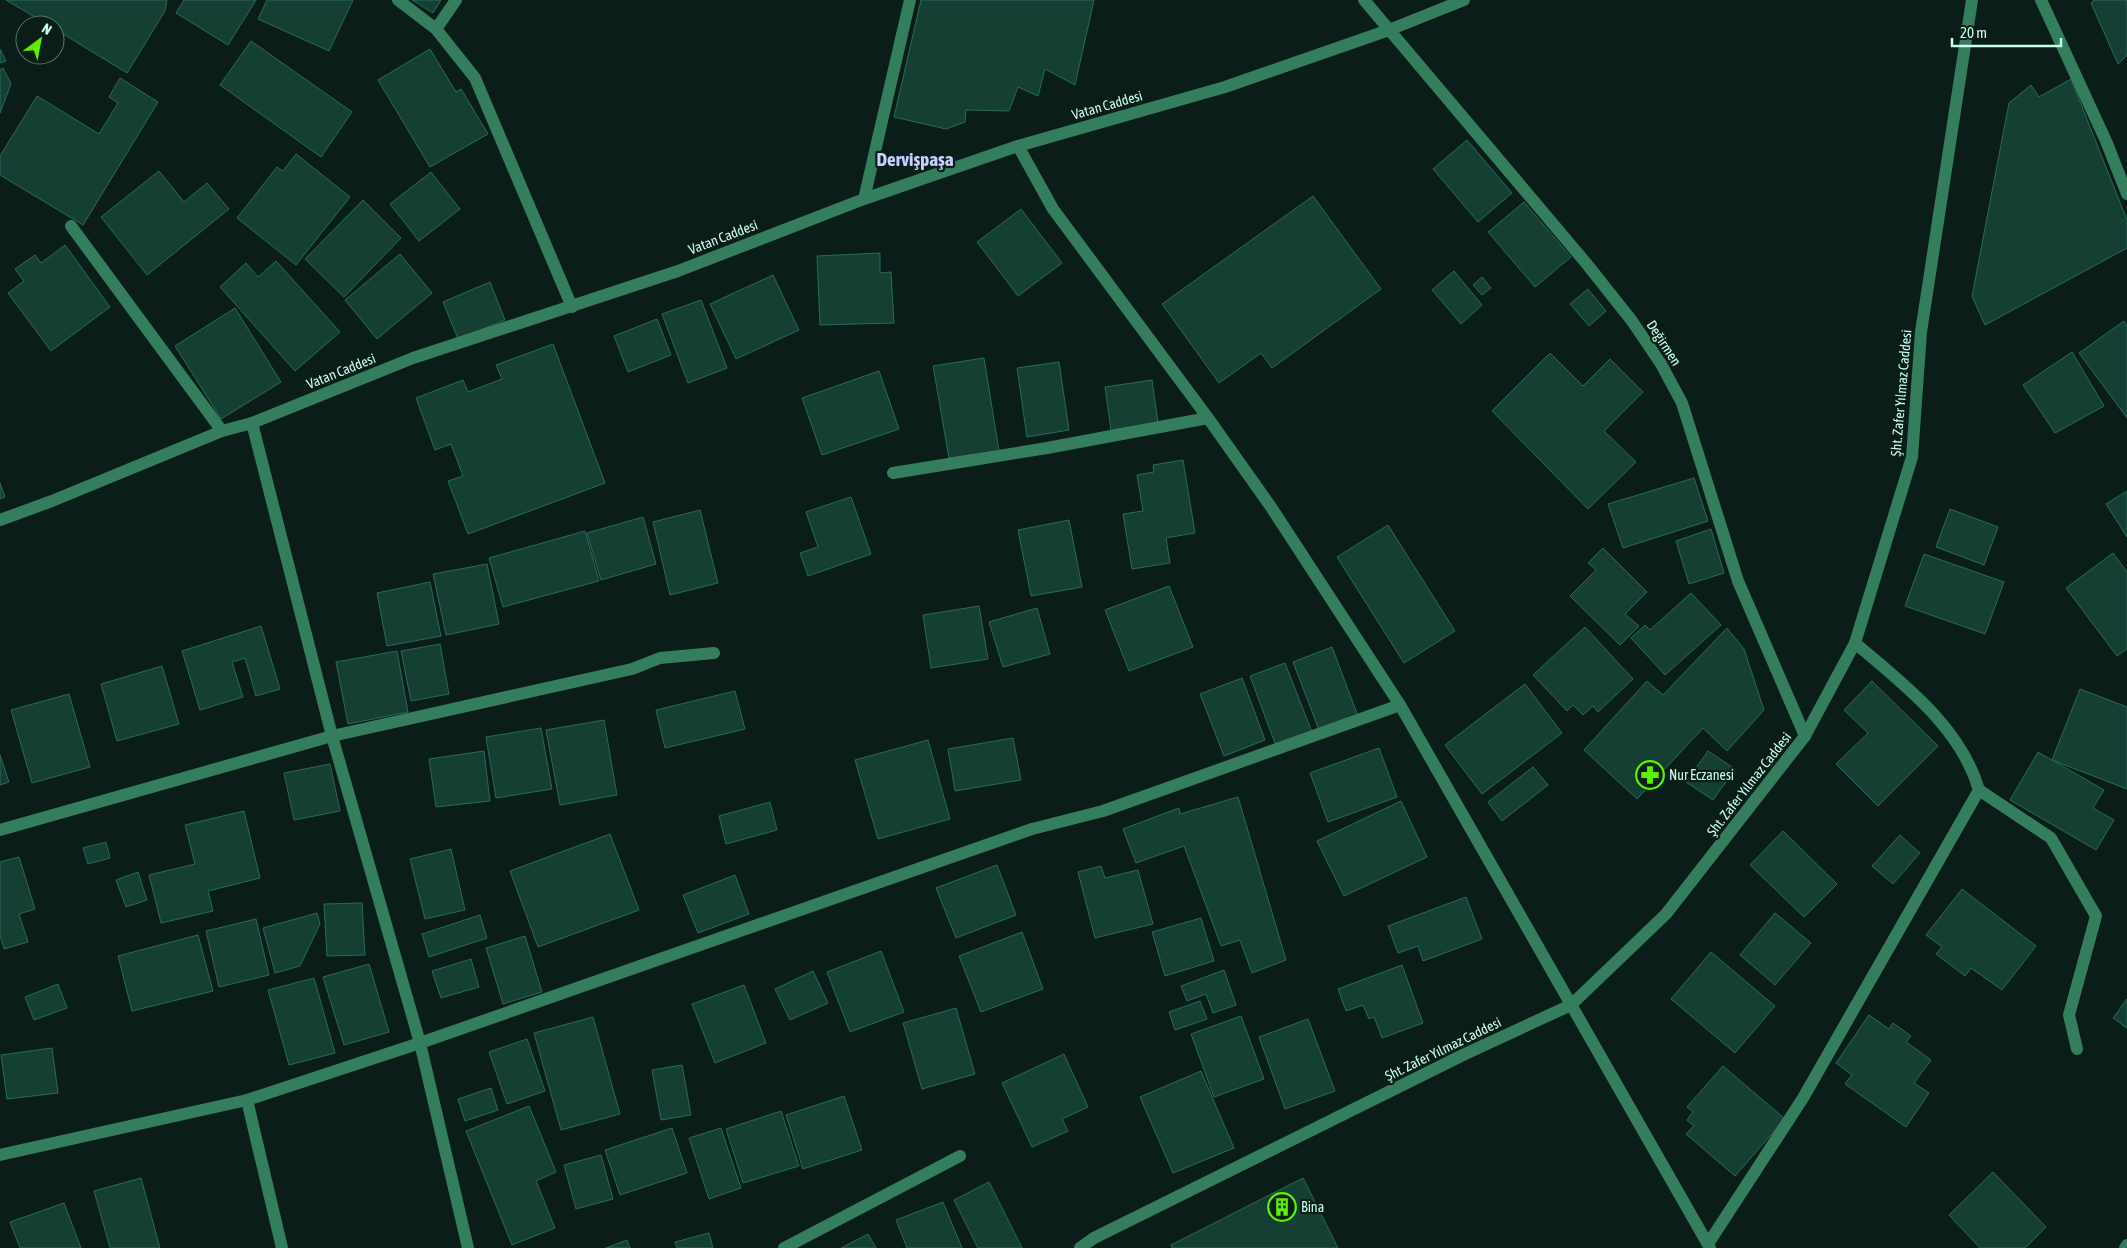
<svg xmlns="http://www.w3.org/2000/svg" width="2127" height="1248" viewBox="0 0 2127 1248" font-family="'Asap Condensed',sans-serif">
  <rect width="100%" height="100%" fill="#0b1d18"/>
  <g fill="#163f34" stroke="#286b58">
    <path d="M 6,0 L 167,0 L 165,11 L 127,73 L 55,29 L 55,25 L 48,25 Z"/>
    <path d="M 184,0 L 256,0 L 228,45 L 176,13 Z"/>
    <path d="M 267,0 L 353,0 L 329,51 L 258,19 Z"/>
    <path d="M 412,0 L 441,0 L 433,13 Z"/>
    <path d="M 921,0 L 1094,0 L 1075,85 L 1045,69 L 1038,96 L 1018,87 L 1009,111 L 966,110 L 965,122 L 946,129 L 894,117 Z"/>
    <path d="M 2094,0 L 2127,0 L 2127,55 L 2118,64 L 2091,3 Z"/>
    <path d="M 251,41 L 352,112 L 321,157 L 220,85 Z"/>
    <path d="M 0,49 L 6,61 L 0,63 Z"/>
    <path d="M 430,49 L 456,92 L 461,89 L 488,134 L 430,167 L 378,80 Z"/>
    <path d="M 3,68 L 11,84 L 0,113 L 0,70 Z"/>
    <path d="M 120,78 L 158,102 L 83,225 L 0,175 L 0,156 L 37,96 L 99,134 L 118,103 L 109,97 Z"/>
    <path d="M 2071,79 L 2127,220 L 2127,248 L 1985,325 L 1972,296 L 2009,103 L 2031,85 L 2039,97 Z"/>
    <path d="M 1467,140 L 1512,193 L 1478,222 L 1433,169 Z"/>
    <path d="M 296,154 L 350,197 L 296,265 L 237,218 L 277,167 L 283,171 Z"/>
    <path d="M 159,171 L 184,202 L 207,183 L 229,209 L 147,275 L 101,217 Z"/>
    <path d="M 431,172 L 460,209 L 419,241 L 390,204 Z"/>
    <path d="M 1313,196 L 1381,289 L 1272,368 L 1261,353 L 1219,383 L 1162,304 Z"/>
    <path d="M 363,200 L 401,238 L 344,297 L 305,259 Z"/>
    <path d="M 1524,202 L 1571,257 L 1535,287 L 1488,232 Z"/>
    <path d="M 1021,209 L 1062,263 L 1018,296 L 977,242 Z"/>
    <path d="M 65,245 L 110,307 L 51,351 L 8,293 L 24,281 L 15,269 L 35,255 L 41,263 Z"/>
    <path d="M 880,253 L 880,273 L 891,272 L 894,323 L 820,325 L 817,256 Z"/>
    <path d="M 400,254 L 432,293 L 377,339 L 345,300 Z"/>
    <path d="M 276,261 L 340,332 L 295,371 L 220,287 L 246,263 L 258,277 Z"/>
    <path d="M 1454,271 L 1482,305 L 1461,324 L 1432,290 Z"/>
    <path d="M 773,275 L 799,330 L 736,359 L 710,304 Z"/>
    <path d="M 1482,277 L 1491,288 L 1482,295 L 1473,285 Z"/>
    <path d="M 490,282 L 505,320 L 458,339 L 443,302 Z"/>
    <path d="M 1588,289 L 1606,311 L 1589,326 L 1570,304 Z"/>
    <path d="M 701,300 L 727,368 L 688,383 L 662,314 Z"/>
    <path d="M 235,308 L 281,382 L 221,419 L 175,346 Z"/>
    <path d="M 657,319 L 671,355 L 628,372 L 614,336 Z"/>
    <path d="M 2124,321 L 2127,326 L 2127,418 L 2079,353 Z"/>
    <path d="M 553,344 L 605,483 L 468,534 L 448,481 L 463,476 L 451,444 L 435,450 L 416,398 L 463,380 L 468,392 L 502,379 L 496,365 Z"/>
    <path d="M 2072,352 L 2104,406 L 2055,433 L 2023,385 Z"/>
    <path d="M 1550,353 L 1583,386 L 1610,359 L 1643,392 L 1604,431 L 1636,462 L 1588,509 L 1492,411 Z"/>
    <path d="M 984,358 L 999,451 L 949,458 L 933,366 Z"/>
    <path d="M 1059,362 L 1069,430 L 1027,437 L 1017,368 Z"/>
    <path d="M 879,371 L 899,429 L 822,455 L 802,398 Z"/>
    <path d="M 1152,380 L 1158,423 L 1111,430 L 1105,387 Z"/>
    <path d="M 1183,460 L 1195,533 L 1166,538 L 1170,563 L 1132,569 L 1123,514 L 1143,511 L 1137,475 L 1154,472 L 1153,465 Z"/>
    <path d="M 1694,478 L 1708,521 L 1623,548 L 1608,504 Z"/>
    <path d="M 0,483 L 5,497 L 0,499 Z"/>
    <path d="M 2127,491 L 2127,537 L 2106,504 Z"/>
    <path d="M 851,497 L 871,554 L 808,576 L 800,553 L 818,547 L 806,512 Z"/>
    <path d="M 1950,509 L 1998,527 L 1984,565 L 1936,547 Z"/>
    <path d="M 700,510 L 718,583 L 670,595 L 653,522 Z"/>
    <path d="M 643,517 L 656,564 L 601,580 L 587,533 Z"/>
    <path d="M 1069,520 L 1082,587 L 1031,596 L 1018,530 Z"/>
    <path d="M 1388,525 L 1455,631 L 1404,663 L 1337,557 Z"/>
    <path d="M 1711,529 L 1724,573 L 1689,584 L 1676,541 Z"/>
    <path d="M 585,531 L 599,581 L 503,607 L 489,558 Z"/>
    <path d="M 1603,548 L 1647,592 L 1625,614 L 1639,626 L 1620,645 L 1570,596 L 1596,570 L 1588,563 Z"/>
    <path d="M 2113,553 L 2127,572 L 2127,649 L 2117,656 L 2066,588 Z"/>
    <path d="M 1924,554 L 2004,582 L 1985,634 L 1905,606 Z"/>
    <path d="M 487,564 L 499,624 L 446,635 L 433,574 Z"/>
    <path d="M 430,582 L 441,636 L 387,646 L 377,593 Z"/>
    <path d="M 1169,586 L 1193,647 L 1129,671 L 1105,610 Z"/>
    <path d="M 1691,593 L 1721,625 L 1665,675 L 1631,638 L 1645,625 L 1650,630 Z"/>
    <path d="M 979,606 L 988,659 L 931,668 L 923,615 Z"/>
    <path d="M 1037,608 L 1050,654 L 1003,667 L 989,622 Z"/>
    <path d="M 261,626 L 280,689 L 256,696 L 245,658 L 232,662 L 243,697 L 200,710 L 182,651 Z"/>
    <path d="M 1585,627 L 1633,679 L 1598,712 L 1593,706 L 1583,715 L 1573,705 L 1567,711 L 1533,675 Z"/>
    <path d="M 1727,628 L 1744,649 L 1764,710 L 1727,751 L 1703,728 L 1637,799 L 1584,750 L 1647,681 L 1663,695 Z"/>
    <path d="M 440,644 L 449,694 L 411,701 L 401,651 Z"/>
    <path d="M 1332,647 L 1358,716 L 1319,730 L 1293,662 Z"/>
    <path d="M 397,651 L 408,712 L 348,724 L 336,662 Z"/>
    <path d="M 1285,663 L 1312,732 L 1276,746 L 1250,676 Z"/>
    <path d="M 162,666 L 179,724 L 117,741 L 101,684 Z"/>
    <path d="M 1242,678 L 1265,740 L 1224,756 L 1200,694 Z"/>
    <path d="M 1872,681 L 1938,746 L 1878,806 L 1836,764 L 1868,733 L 1844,710 Z"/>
    <path d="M 1525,684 L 1562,733 L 1482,794 L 1445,745 Z"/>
    <path d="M 2080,689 L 2127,707 L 2127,789 L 2052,760 Z"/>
    <path d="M 735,691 L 745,729 L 665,748 L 656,710 Z"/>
    <path d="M 69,694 L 90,767 L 32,783 L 11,710 Z"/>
    <path d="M 604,720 L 617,795 L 560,805 L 546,730 Z"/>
    <path d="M 541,728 L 552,789 L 496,798 L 486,737 Z"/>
    <path d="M 1013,738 L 1021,780 L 955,791 L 948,749 Z"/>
    <path d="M 928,740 L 950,819 L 878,839 L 855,760 Z"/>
    <path d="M 1379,748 L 1397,797 L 1328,822 L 1310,773 Z"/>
    <path d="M 484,751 L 490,801 L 436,807 L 429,759 Z"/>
    <path d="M 1708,751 L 1735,769 L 1713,800 L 1686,782 Z"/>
    <path d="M 2038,752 L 2104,790 L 2093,808 L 2114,820 L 2096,850 L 2010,800 Z"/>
    <path d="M 0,755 L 9,782 L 0,785 Z"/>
    <path d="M 330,764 L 340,811 L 294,820 L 284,773 Z"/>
    <path d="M 1533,767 L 1548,785 L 1502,821 L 1488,802 Z"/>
    <path d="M 1238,797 L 1286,960 L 1252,973 L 1240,940 L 1221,946 L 1184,846 L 1136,863 L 1123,829 L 1179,808 L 1180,814 Z"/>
    <path d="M 1401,801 L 1427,857 L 1344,896 L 1317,841 Z"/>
    <path d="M 770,802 L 777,830 L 726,844 L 719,816 Z"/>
    <path d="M 244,811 L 260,878 L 208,891 L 213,911 L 161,923 L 149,875 L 195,864 L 185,825 Z"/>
    <path d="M 1783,831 L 1837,884 L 1804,917 L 1750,865 Z"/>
    <path d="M 610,834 L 639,910 L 538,947 L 510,871 Z"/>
    <path d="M 1900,835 L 1920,853 L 1893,884 L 1872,866 Z"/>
    <path d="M 106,842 L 110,858 L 88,864 L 83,848 Z"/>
    <path d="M 451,849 L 465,910 L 425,919 L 410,859 Z"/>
    <path d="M 19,857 L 35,909 L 19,914 L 28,942 L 4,949 L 0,935 L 0,862 Z"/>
    <path d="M 997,865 L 1016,915 L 956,938 L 936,888 Z"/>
    <path d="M 1101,866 L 1105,878 L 1138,870 L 1153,924 L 1095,938 L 1078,872 Z"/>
    <path d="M 138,872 L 147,900 L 126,907 L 116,880 Z"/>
    <path d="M 735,875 L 749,914 L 698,933 L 683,895 Z"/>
    <path d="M 1962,889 L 2036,946 L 2002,990 L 1971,968 L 1965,976 L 1936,954 L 1942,947 L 1926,935 Z"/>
    <path d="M 1466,897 L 1482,939 L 1423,961 L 1418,946 L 1398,953 L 1388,926 Z"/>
    <path d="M 362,903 L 365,955 L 327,956 L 324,904 Z"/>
    <path d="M 317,913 L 320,924 L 300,966 L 275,973 L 263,928 Z"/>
    <path d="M 1775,913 L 1811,943 L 1775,985 L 1740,955 Z"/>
    <path d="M 480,915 L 487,938 L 429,957 L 422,934 Z"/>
    <path d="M 1201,918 L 1214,961 L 1165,976 L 1152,932 Z"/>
    <path d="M 256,919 L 269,975 L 219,987 L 206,931 Z"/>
    <path d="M 1022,932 L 1043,989 L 981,1012 L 959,956 Z"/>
    <path d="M 198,935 L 213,991 L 132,1011 L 118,956 Z"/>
    <path d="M 525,936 L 542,992 L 503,1004 L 486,948 Z"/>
    <path d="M 881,951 L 904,1012 L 850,1032 L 827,972 Z"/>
    <path d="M 1711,952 L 1775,1006 L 1735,1053 L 1671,999 Z"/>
    <path d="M 471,959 L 479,987 L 441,998 L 432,971 Z"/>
    <path d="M 369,964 L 389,1032 L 344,1045 L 323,977 Z"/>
    <path d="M 1402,965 L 1423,1023 L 1382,1038 L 1374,1017 L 1369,1019 L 1363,1005 L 1346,1011 L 1338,989 Z"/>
    <path d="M 1224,970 L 1236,1005 L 1213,1013 L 1206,994 L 1187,1001 L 1181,986 Z"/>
    <path d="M 813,971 L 828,1003 L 790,1020 L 775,989 Z"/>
    <path d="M 314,978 L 335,1053 L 289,1065 L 268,990 Z"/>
    <path d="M 58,984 L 67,1008 L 34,1020 L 25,997 Z"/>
    <path d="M 744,985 L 766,1043 L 715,1063 L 692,1004 Z"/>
    <path d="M 2127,999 L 2127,1028 L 2113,1018 Z"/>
    <path d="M 1200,1001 L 1207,1019 L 1175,1030 L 1169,1012 Z"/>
    <path d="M 956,1008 L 975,1074 L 922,1089 L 903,1023 Z"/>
    <path d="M 1869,1015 L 1889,1029 L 1893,1023 L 1911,1036 L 1906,1042 L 1931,1060 L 1914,1083 L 1929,1093 L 1906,1127 L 1845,1084 L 1852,1075 L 1836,1063 Z"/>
    <path d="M 1241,1016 L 1264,1079 L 1214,1097 L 1191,1034 Z"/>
    <path d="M 593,1017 L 620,1114 L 561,1130 L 534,1033 Z"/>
    <path d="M 1308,1019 L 1335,1091 L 1285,1109 L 1259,1037 Z"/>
    <path d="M 527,1039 L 545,1091 L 507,1104 L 489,1052 Z"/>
    <path d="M 52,1048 L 58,1093 L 7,1099 L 1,1055 Z"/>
    <path d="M 1064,1054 L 1088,1107 L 1062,1119 L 1068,1131 L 1032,1147 L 1002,1083 Z"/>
    <path d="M 682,1065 L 691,1115 L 661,1120 L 652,1070 Z"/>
    <path d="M 1723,1066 L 1785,1119 L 1735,1176 L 1686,1134 L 1694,1126 L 1687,1120 L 1693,1112 L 1687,1107 Z"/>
    <path d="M 1201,1071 L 1234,1148 L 1173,1173 L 1140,1097 Z"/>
    <path d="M 491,1088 L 498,1110 L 465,1121 L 458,1099 Z"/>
    <path d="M 844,1096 L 862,1150 L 803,1169 L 786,1115 Z"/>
    <path d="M 529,1106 L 556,1172 L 536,1181 L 555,1228 L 512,1245 L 466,1131 Z"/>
    <path d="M 781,1111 L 799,1166 L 743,1183 L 726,1129 Z"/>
    <path d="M 672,1128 L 687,1173 L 620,1195 L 605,1150 Z"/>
    <path d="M 721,1128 L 741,1188 L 709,1199 L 689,1138 Z"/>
    <path d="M 601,1155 L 613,1199 L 576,1209 L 564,1165 Z"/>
    <path d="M 1993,1172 L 2046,1227 L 2025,1248 L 1980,1248 L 1949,1215 Z"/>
    <path d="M 141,1178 L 160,1248 L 110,1248 L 94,1191 Z"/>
    <path d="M 1303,1178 L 1338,1248 L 1172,1248 L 1171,1245 Z"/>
    <path d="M 989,1182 L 1022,1248 L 978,1248 L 954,1200 Z"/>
    <path d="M 943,1202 L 962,1248 L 907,1248 L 896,1220 Z"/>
    <path d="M 64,1203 L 81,1248 L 20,1248 L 10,1222 Z"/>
    <path d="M 709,1233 L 713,1248 L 677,1248 L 675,1242 Z"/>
    <path d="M 868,1234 L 876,1248 L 841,1248 Z"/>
    <path d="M 627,1240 L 630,1248 L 606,1248 Z"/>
  </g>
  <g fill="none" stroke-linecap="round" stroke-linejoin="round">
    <g stroke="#347e5e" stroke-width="12">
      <path d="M 398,0 L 436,29 L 475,78 L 572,307"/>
      <path d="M 1364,0 L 1586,263 L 1632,321 L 1661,364 L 1682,403 L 1738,581 L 1805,736"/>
      <path d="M 2041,0 L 2106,141 L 2127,194"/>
      <path d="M 436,29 L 456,0"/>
      <path d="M 1018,146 L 1053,209 L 1208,418 L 1271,507 L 1400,705 L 1710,1248"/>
      <path d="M 864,199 L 910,0"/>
      <path d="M 71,226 L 222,431"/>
      <path d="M 252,423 L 332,736 L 420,1043 L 468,1248"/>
      <path d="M 893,473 L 1047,448 L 1208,418"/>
      <path d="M 0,520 L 52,501 L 222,431 L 252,423 L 413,358 L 678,271 L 864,199 L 1018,146 L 1225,87 L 1389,30 L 1464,0"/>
      <path d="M 1855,643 C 1903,684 1961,727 1979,790"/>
      <path d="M 0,830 L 332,736 L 632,669 L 660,658 L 714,653"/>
      <path d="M 247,1100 L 282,1248"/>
      <path d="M 0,1155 L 247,1100 L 420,1043 L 1032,829 L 1103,811 L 1400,705"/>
      <path d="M 1708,1244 L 1803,1098 L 1979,790 L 2051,838 L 2096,916 L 2069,1015 L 2077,1049"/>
      <path d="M 784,1248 L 960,1156"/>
      <path d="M 1080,1248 L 1094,1238 L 1465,1054 L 1571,1005 L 1666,914 L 1805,736 L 1855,643 L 1912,457 L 1921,332 L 1972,0"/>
      <path d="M 2125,1248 L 2127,1245"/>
    </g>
  </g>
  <defs>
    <symbol id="pharmacy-ring" viewBox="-11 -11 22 22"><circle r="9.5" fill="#0b1d18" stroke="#5bf200" stroke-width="1.5"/><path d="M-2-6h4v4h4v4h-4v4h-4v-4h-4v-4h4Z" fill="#5bf200"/></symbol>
    <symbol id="building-ring" viewBox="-11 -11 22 22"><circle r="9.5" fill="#0b1d18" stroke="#5bf200" stroke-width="1.5"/><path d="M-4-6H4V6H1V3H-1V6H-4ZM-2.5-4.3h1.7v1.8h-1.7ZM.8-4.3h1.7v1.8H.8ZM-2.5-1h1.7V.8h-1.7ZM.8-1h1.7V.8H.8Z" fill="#5bf200"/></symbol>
  </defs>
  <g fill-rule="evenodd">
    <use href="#pharmacy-ring" x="1634" y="759" width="32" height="32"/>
    <use href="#building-ring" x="1266" y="1191" width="32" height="32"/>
  </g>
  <g text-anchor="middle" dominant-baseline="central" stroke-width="4.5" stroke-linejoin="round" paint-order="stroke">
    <g font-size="14" fill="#c7ffeb" stroke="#0b1d18">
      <text transform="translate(1107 105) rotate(-16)">Vatan Caddesi</text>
      <text transform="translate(723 237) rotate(-21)">Vatan Caddesi</text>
      <text transform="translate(1664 343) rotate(57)">Değirmen</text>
      <text transform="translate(341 371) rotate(-22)">Vatan Caddesi</text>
      <text transform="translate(1901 393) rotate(-85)">Şht. Zafer Yılmaz Caddesi</text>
      <text transform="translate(1749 784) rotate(-52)">Şht. Zafer Yılmaz Caddesi</text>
      <text transform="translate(1443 1049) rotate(-26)">Şht. Zafer Yılmaz Caddesi</text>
    </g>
    <g font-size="14" fill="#c7ffeb" stroke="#0b1d18" text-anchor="start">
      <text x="1669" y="775">Nur Eczanesi</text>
      <text x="1301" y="1207">Bina</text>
    </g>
    <g font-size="19" font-weight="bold" fill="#c9cfff" stroke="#0b1d18">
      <text x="915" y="159">Dervişpaşa</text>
    </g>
  </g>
  <g transform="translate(40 40) rotate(32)"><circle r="24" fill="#0b1d18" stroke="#56776c"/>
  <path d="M0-4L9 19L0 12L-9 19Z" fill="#5bf200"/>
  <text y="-8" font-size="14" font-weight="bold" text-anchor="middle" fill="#c7ffeb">N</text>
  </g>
  <path d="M1952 38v8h109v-8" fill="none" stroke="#c7ffeb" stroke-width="2.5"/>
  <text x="1960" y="38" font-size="15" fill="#c7ffeb" stroke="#0b1d18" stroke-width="4" paint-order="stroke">20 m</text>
</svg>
